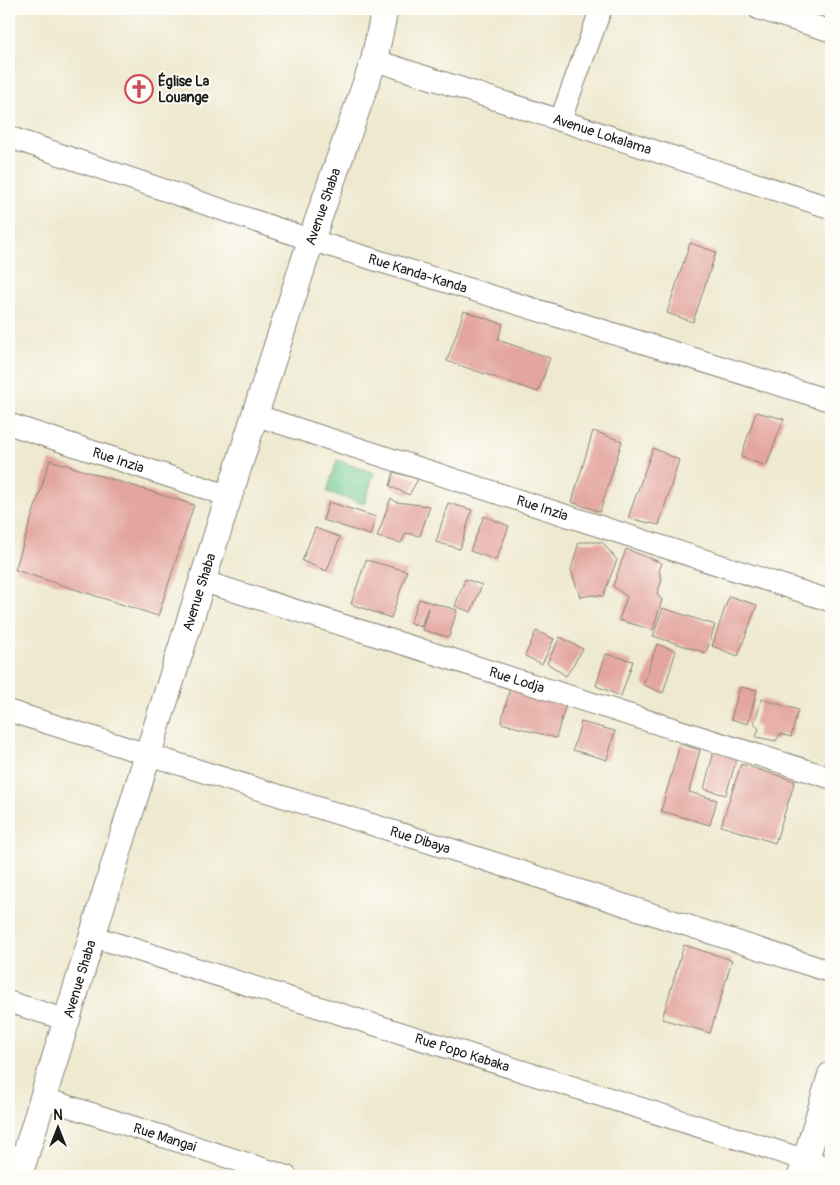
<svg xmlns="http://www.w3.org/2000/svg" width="840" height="1185" viewBox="0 0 840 1185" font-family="Pangolin,sans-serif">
  <rect width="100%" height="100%" fill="#fdfcf7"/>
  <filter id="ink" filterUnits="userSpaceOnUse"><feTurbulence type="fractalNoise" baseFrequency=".02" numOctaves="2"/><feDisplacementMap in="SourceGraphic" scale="10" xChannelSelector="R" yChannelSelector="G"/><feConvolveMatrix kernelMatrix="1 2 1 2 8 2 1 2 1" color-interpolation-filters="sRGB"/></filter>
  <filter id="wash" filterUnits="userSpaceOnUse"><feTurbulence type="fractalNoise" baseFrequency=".0096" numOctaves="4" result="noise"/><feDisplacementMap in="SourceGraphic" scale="20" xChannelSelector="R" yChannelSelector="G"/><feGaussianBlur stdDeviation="1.12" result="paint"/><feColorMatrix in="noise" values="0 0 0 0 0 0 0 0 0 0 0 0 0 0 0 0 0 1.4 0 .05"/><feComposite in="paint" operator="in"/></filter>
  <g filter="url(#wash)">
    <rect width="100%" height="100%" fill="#eee9cf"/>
    <path fill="#72cb91" stroke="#477456" d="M 337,460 L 374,473 L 364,504 L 327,492 Z"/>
    <g id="blocks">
      <g fill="#e3a69e">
        <path d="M 690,243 L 716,252 L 693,322 L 667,313 Z"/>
        <path d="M 464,311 L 503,324 L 498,340 L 550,358 L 538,392 L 447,361 Z"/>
        <path d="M 756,412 L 784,419 L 766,466 L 741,457 Z"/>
        <path d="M 593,431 L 622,441 L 600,512 L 572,502 Z"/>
        <path d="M 653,448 L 679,460 L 659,525 L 628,518 Z"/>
        <path d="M 50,460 L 194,505 L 158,616 L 15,570 Z"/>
        <path d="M 394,472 L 418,479 L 409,495 L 390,486 Z"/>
        <path d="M 391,498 L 396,502 L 430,506 L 420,536 L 406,533 L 401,543 L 377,537 Z"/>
        <path d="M 329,502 L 376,517 L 370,535 L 323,520 Z"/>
        <path d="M 448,503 L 472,510 L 460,549 L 436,542 Z"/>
        <path d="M 484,516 L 509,526 L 496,560 L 470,551 Z"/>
        <path d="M 315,528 L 340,537 L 327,571 L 302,561 Z"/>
        <path d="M 579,542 L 602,542 L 617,560 L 603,596 L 592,595 L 580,597 L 571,570 Z"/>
        <path d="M 626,549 L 662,563 L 659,571 L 662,580 L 657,594 L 662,600 L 653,630 L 619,620 L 627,597 L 613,586 Z"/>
        <path d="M 366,560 L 407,571 L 391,618 L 351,604 Z"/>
        <path d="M 465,579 L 482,585 L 471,612 L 455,606 Z"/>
        <path d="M 729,596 L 757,605 L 738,656 L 712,646 Z"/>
        <path d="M 419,599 L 457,610 L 449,637 L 422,630 L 428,608 L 421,627 L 410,623 Z"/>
        <path d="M 663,608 L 715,625 L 706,653 L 653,636 Z"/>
        <path d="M 536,631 L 554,639 L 542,664 L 525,656 Z"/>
        <path d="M 560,637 L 583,649 L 566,676 L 547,663 Z"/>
        <path d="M 657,644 L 676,651 L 663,693 L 643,685 Z"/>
        <path d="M 606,654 L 633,661 L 621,696 L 596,686 Z"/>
        <path d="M 740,687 L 757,690 L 748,724 L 731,719 Z"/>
        <path d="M 510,688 L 566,704 L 556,738 L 501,723 Z"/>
        <path d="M 762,699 L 798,710 L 791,737 L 780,734 L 776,741 L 756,737 L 759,729 L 754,724 Z"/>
        <path d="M 581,722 L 615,731 L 607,760 L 573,750 Z"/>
        <path d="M 680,744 L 700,750 L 689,792 L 717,800 L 710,825 L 661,811 Z"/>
        <path d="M 714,751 L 737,757 L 726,795 L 704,789 Z"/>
        <path d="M 741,764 L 795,781 L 775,843 L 721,826 Z"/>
        <path d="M 684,945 L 732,960 L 710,1033 L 662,1019 Z"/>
      </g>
    </g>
  </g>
  <g filter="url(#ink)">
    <use href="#blocks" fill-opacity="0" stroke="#858276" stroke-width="1"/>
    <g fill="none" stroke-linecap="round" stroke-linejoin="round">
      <defs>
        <g id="minor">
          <path d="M 759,9 L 831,31"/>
          <path id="s1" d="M 374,60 L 831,208"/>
          <path d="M 560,121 L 601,9"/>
          <path id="s2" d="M 9,137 L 311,240 L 831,401"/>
          <path id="s3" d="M 255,415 L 831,601"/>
          <path id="s4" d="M 9,424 L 229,496"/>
          <path id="s5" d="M 202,581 L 831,778"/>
          <path id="s6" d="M 9,711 L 498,864 L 831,972"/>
          <path id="s7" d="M 92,936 L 831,1168"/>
          <path d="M 9,1002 L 67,1020"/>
          <path id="s8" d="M 43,1098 L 286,1176"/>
        </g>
        <g id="tertiary">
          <path id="s9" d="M 19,1176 L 148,754 L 229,496 L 311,240 L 374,60 L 385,9"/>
          <path d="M 801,1176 L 831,1075"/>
        </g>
      </defs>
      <use href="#minor" stroke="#858276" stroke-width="23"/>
      <use href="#tertiary" stroke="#858276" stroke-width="28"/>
      <use href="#minor" stroke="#fff" stroke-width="21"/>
      <use href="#tertiary" stroke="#fff" stroke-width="26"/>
    </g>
  </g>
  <defs>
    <symbol id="church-ring" viewBox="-11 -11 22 22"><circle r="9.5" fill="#fdfcf7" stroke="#d1495b" stroke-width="1.5"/><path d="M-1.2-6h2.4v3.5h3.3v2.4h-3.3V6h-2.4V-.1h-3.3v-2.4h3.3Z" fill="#d1495b"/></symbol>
  </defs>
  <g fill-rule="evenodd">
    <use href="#church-ring" x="123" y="73" width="32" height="32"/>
  </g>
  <g text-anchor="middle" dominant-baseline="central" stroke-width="4" stroke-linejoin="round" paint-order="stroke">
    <g font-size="14" font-weight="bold" fill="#1c1c1c" stroke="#fdfcf7" text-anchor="start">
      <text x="158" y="81">Église La<tspan x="158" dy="16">Louange</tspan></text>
    </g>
    <g font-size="14" fill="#1c1c1c" stroke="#fdfcf7">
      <text stroke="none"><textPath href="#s1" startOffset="240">Avenue Lokalama</textPath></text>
      <text stroke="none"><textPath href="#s9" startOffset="1016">Avenue Shaba</textPath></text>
      <text stroke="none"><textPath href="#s2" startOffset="431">Rue Kanda-Kanda</textPath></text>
      <text stroke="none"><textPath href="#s4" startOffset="115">Rue Inzia</textPath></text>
      <text stroke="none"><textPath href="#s3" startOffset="302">Rue Inzia</textPath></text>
      <text stroke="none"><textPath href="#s9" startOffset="611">Avenue Shaba</textPath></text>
      <text stroke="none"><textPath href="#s5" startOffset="330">Rue Lodja</textPath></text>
      <text stroke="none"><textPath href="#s6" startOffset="431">Rue Dibaya</textPath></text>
      <text stroke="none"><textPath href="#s9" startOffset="206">Avenue Shaba</textPath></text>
      <text stroke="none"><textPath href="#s7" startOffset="388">Rue Popo Kabaka</textPath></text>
      <text stroke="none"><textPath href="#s8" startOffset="128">Rue Mangai</textPath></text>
    </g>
  </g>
  <rect width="840" height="1185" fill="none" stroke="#fdfcf7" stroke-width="30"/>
  <g transform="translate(58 1128)" stroke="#fdfcf7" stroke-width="4" paint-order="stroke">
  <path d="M0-4L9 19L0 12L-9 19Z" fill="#1c1c1c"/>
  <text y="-8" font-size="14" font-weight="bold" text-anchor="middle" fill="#1c1c1c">N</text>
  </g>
</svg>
